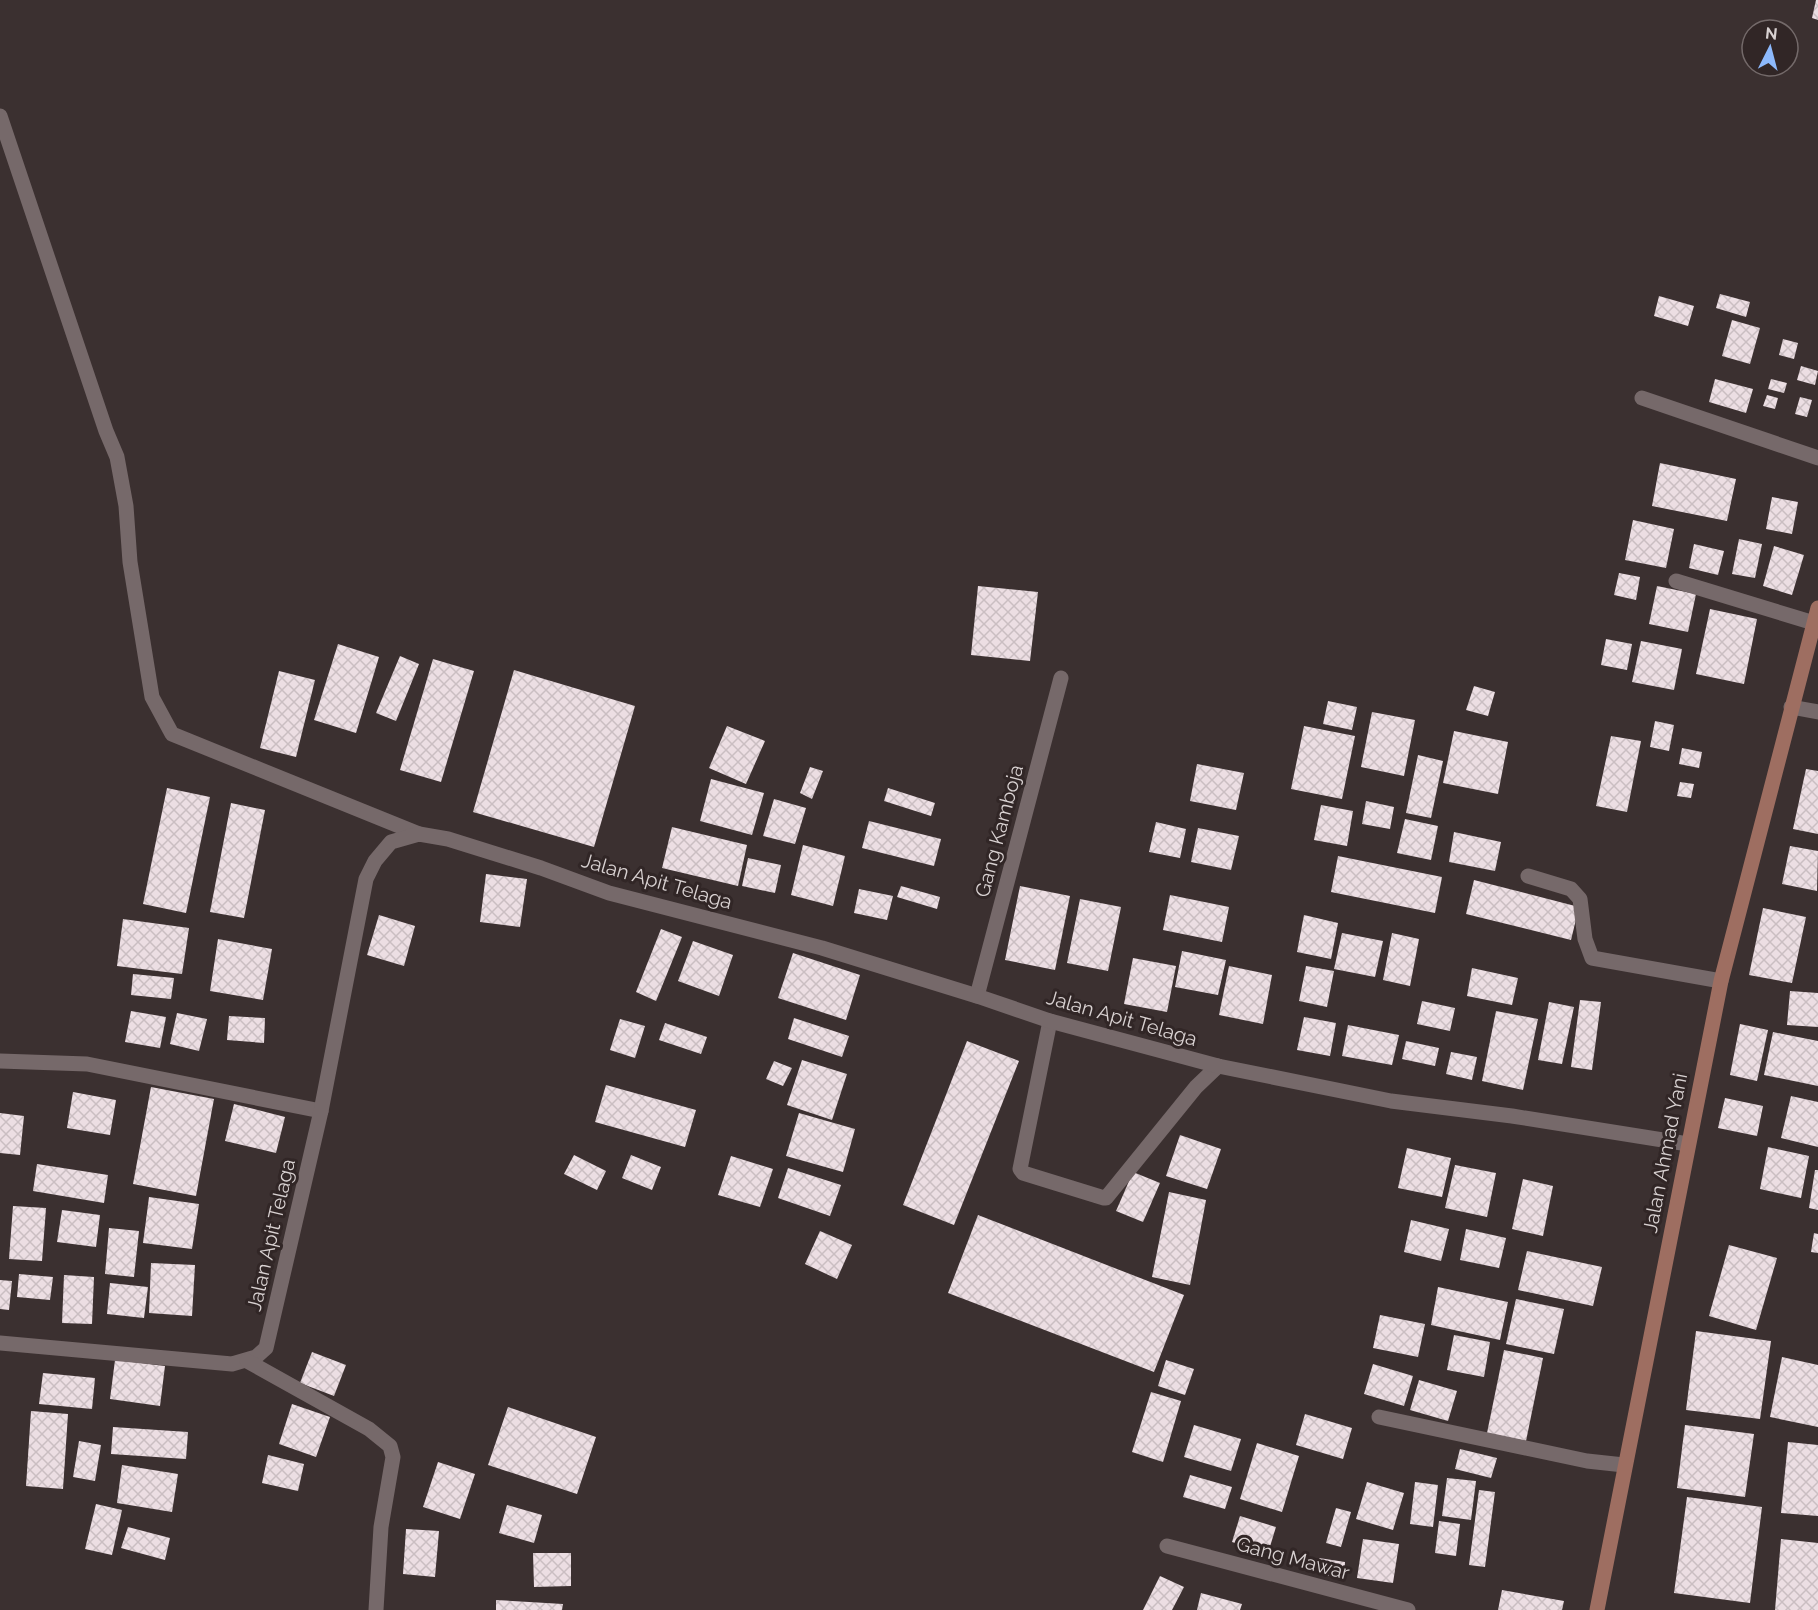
<svg xmlns="http://www.w3.org/2000/svg" width="1818" height="1610" viewBox="0 0 1818 1610" font-family="Raleway,sans-serif">
  <defs>
    <pattern id="building-cross-hatch" width="8" height="8" patternUnits="userSpaceOnUse" patternTransform="scale(1.5)"><rect width="8" height="8" fill="#ecdee3"/><path d="M0 0l8 8M0 8l8-8" fill="none" stroke="#cabec2"/></pattern>
  </defs>
  <rect width="100%" height="100%" fill="#3b3030"/>
  <g fill="url(#building-cross-hatch)">
    <path d="M 1816,0 L 1818,0 L 1818,20 L 1812,18 Z"/>
    <path d="M 1720,294 L 1750,302 L 1746,317 L 1716,308 Z"/>
    <path d="M 1659,296 L 1694,306 L 1688,326 L 1654,316 Z"/>
    <path d="M 1732,320 L 1760,328 L 1750,364 L 1722,356 Z"/>
    <path d="M 1783,339 L 1798,343 L 1794,359 L 1779,355 Z"/>
    <path d="M 1801,366 L 1818,371 L 1815,385 L 1797,380 Z"/>
    <path d="M 1715,379 L 1753,389 L 1746,413 L 1709,402 Z"/>
    <path d="M 1771,379 L 1787,383 L 1784,393 L 1768,389 Z"/>
    <path d="M 1767,395 L 1778,398 L 1775,409 L 1763,406 Z"/>
    <path d="M 1800,397 L 1812,400 L 1807,417 L 1795,414 Z"/>
    <path d="M 1660,463 L 1736,479 L 1727,521 L 1652,506 Z"/>
    <path d="M 1772,497 L 1798,502 L 1792,534 L 1766,529 Z"/>
    <path d="M 1633,520 L 1674,529 L 1666,568 L 1625,560 Z"/>
    <path d="M 1739,539 L 1762,544 L 1755,578 L 1732,574 Z"/>
    <path d="M 1694,544 L 1724,551 L 1718,575 L 1689,568 Z"/>
    <path d="M 1774,546 L 1804,555 L 1792,595 L 1763,586 Z"/>
    <path d="M 1619,573 L 1640,577 L 1636,600 L 1614,595 Z"/>
    <path d="M 978,586 L 1038,592 L 1030,661 L 971,655 Z"/>
    <path d="M 1657,586 L 1696,594 L 1688,632 L 1649,624 Z"/>
    <path d="M 1710,609 L 1757,619 L 1744,684 L 1696,674 Z"/>
    <path d="M 1606,639 L 1632,644 L 1627,670 L 1601,665 Z"/>
    <path d="M 1641,641 L 1682,649 L 1674,690 L 1632,682 Z"/>
    <path d="M 338,644 L 379,657 L 356,733 L 314,720 Z"/>
    <path d="M 400,656 L 419,664 L 396,721 L 376,713 Z"/>
    <path d="M 433,659 L 474,671 L 441,782 L 400,770 Z"/>
    <path d="M 514,670 L 635,706 L 594,847 L 473,812 Z"/>
    <path d="M 279,671 L 315,680 L 296,757 L 260,748 Z"/>
    <path d="M 1474,686 L 1495,692 L 1488,716 L 1466,710 Z"/>
    <path d="M 1328,701 L 1357,707 L 1352,730 L 1323,724 Z"/>
    <path d="M 1372,712 L 1415,720 L 1404,776 L 1361,767 Z"/>
    <path d="M 1655,721 L 1674,725 L 1669,751 L 1650,747 Z"/>
    <path d="M 727,726 L 765,741 L 746,784 L 709,768 Z"/>
    <path d="M 1304,726 L 1355,736 L 1342,799 L 1291,789 Z"/>
    <path d="M 1454,731 L 1508,742 L 1498,794 L 1443,783 Z"/>
    <path d="M 1611,736 L 1641,741 L 1627,812 L 1596,806 Z"/>
    <path d="M 1682,748 L 1702,752 L 1699,768 L 1679,764 Z"/>
    <path d="M 1418,755 L 1443,761 L 1431,818 L 1406,813 Z"/>
    <path d="M 1197,764 L 1244,773 L 1236,810 L 1190,801 Z"/>
    <path d="M 810,767 L 823,771 L 812,799 L 800,793 Z"/>
    <path d="M 1806,769 L 1818,771 L 1818,834 L 1793,829 Z"/>
    <path d="M 711,779 L 764,793 L 752,835 L 700,821 Z"/>
    <path d="M 1680,782 L 1694,784 L 1691,798 L 1677,796 Z"/>
    <path d="M 167,788 L 210,797 L 186,913 L 143,904 Z"/>
    <path d="M 888,788 L 935,803 L 931,816 L 884,801 Z"/>
    <path d="M 774,799 L 806,808 L 795,844 L 763,836 Z"/>
    <path d="M 1366,801 L 1394,807 L 1390,829 L 1362,824 Z"/>
    <path d="M 231,803 L 265,810 L 244,918 L 210,912 Z"/>
    <path d="M 1321,805 L 1353,811 L 1347,846 L 1314,840 Z"/>
    <path d="M 1405,819 L 1438,826 L 1431,860 L 1397,853 Z"/>
    <path d="M 869,821 L 941,839 L 934,866 L 862,848 Z"/>
    <path d="M 1156,822 L 1186,829 L 1180,858 L 1149,852 Z"/>
    <path d="M 672,827 L 747,845 L 738,886 L 662,868 Z"/>
    <path d="M 1198,828 L 1239,836 L 1231,870 L 1191,862 Z"/>
    <path d="M 1454,832 L 1501,842 L 1495,871 L 1449,862 Z"/>
    <path d="M 803,845 L 845,856 L 833,906 L 791,895 Z"/>
    <path d="M 1790,846 L 1818,851 L 1817,891 L 1782,884 Z"/>
    <path d="M 1338,856 L 1442,877 L 1435,913 L 1331,892 Z"/>
    <path d="M 748,858 L 781,865 L 775,893 L 742,886 Z"/>
    <path d="M 486,874 L 527,879 L 520,927 L 480,922 Z"/>
    <path d="M 1474,880 L 1579,907 L 1571,940 L 1466,914 Z"/>
    <path d="M 901,886 L 940,897 L 937,909 L 897,897 Z"/>
    <path d="M 1020,886 L 1070,896 L 1055,970 L 1005,960 Z"/>
    <path d="M 859,889 L 893,896 L 887,920 L 854,913 Z"/>
    <path d="M 1170,895 L 1229,907 L 1222,942 L 1163,930 Z"/>
    <path d="M 1080,899 L 1121,907 L 1108,971 L 1067,963 Z"/>
    <path d="M 1763,908 L 1806,917 L 1792,983 L 1749,975 Z"/>
    <path d="M 379,915 L 415,926 L 404,966 L 367,955 Z"/>
    <path d="M 1304,915 L 1338,923 L 1331,959 L 1297,952 Z"/>
    <path d="M 123,919 L 189,928 L 182,974 L 117,966 Z"/>
    <path d="M 661,929 L 682,937 L 656,1001 L 636,992 Z"/>
    <path d="M 1342,933 L 1383,941 L 1375,977 L 1334,969 Z"/>
    <path d="M 1392,933 L 1419,939 L 1410,986 L 1383,980 Z"/>
    <path d="M 218,939 L 272,949 L 263,1000 L 210,991 Z"/>
    <path d="M 693,941 L 733,955 L 719,996 L 678,981 Z"/>
    <path d="M 1182,951 L 1226,960 L 1218,995 L 1175,987 Z"/>
    <path d="M 793,953 L 860,975 L 846,1020 L 778,998 Z"/>
    <path d="M 1133,958 L 1176,966 L 1167,1012 L 1124,1004 Z"/>
    <path d="M 1229,966 L 1272,975 L 1263,1024 L 1219,1015 Z"/>
    <path d="M 1306,966 L 1334,971 L 1327,1007 L 1299,1001 Z"/>
    <path d="M 1472,968 L 1518,978 L 1512,1005 L 1467,996 Z"/>
    <path d="M 133,974 L 174,978 L 171,999 L 131,995 Z"/>
    <path d="M 1790,991 L 1818,993 L 1818,1027 L 1787,1025 Z"/>
    <path d="M 1580,1000 L 1601,1002 L 1592,1070 L 1571,1067 Z"/>
    <path d="M 1422,1001 L 1455,1008 L 1450,1031 L 1417,1024 Z"/>
    <path d="M 1549,1002 L 1574,1007 L 1562,1064 L 1538,1060 Z"/>
    <path d="M 131,1011 L 166,1017 L 160,1048 L 125,1042 Z"/>
    <path d="M 1496,1011 L 1538,1019 L 1523,1090 L 1482,1081 Z"/>
    <path d="M 177,1013 L 207,1019 L 199,1051 L 170,1044 Z"/>
    <path d="M 229,1016 L 265,1018 L 264,1043 L 227,1040 Z"/>
    <path d="M 1304,1017 L 1336,1023 L 1330,1056 L 1297,1050 Z"/>
    <path d="M 794,1018 L 849,1036 L 842,1057 L 788,1039 Z"/>
    <path d="M 620,1019 L 645,1026 L 635,1058 L 610,1050 Z"/>
    <path d="M 665,1023 L 707,1037 L 701,1054 L 659,1040 Z"/>
    <path d="M 1740,1024 L 1768,1030 L 1757,1081 L 1730,1075 Z"/>
    <path d="M 1348,1025 L 1399,1035 L 1392,1065 L 1342,1056 Z"/>
    <path d="M 1773,1032 L 1818,1041 L 1818,1086 L 1764,1075 Z"/>
    <path d="M 967,1041 L 1019,1061 L 954,1225 L 903,1205 Z"/>
    <path d="M 1406,1041 L 1439,1048 L 1435,1066 L 1402,1059 Z"/>
    <path d="M 1451,1052 L 1477,1057 L 1472,1080 L 1446,1074 Z"/>
    <path d="M 802,1060 L 847,1074 L 832,1120 L 787,1105 Z"/>
    <path d="M 774,1061 L 792,1068 L 783,1086 L 766,1079 Z"/>
    <path d="M 606,1085 L 696,1110 L 685,1147 L 595,1122 Z"/>
    <path d="M 151,1087 L 214,1099 L 196,1196 L 133,1184 Z"/>
    <path d="M 73,1092 L 116,1100 L 110,1135 L 67,1128 Z"/>
    <path d="M 1791,1096 L 1818,1102 L 1818,1147 L 1781,1138 Z"/>
    <path d="M 1725,1098 L 1763,1106 L 1757,1136 L 1718,1128 Z"/>
    <path d="M 234,1104 L 285,1117 L 276,1153 L 225,1141 Z"/>
    <path d="M 0,1113 L 24,1116 L 20,1155 L 0,1153 Z"/>
    <path d="M 799,1113 L 855,1129 L 843,1172 L 786,1156 Z"/>
    <path d="M 1180,1135 L 1221,1149 L 1207,1189 L 1166,1176 Z"/>
    <path d="M 1768,1147 L 1809,1156 L 1801,1198 L 1760,1189 Z"/>
    <path d="M 1407,1148 L 1451,1158 L 1442,1197 L 1398,1188 Z"/>
    <path d="M 574,1155 L 606,1171 L 597,1190 L 564,1174 Z"/>
    <path d="M 631,1155 L 661,1167 L 652,1190 L 622,1178 Z"/>
    <path d="M 731,1156 L 773,1169 L 760,1207 L 718,1195 Z"/>
    <path d="M 37,1164 L 108,1175 L 104,1203 L 33,1191 Z"/>
    <path d="M 1455,1165 L 1496,1173 L 1487,1217 L 1445,1208 Z"/>
    <path d="M 788,1168 L 841,1185 L 830,1216 L 778,1198 Z"/>
    <path d="M 1815,1170 L 1818,1170 L 1818,1210 L 1809,1208 Z"/>
    <path d="M 1133,1172 L 1160,1183 L 1143,1222 L 1116,1211 Z"/>
    <path d="M 1523,1179 L 1553,1186 L 1543,1236 L 1512,1229 Z"/>
    <path d="M 1169,1192 L 1206,1200 L 1190,1285 L 1152,1277 Z"/>
    <path d="M 149,1197 L 199,1204 L 192,1249 L 143,1243 Z"/>
    <path d="M 13,1206 L 46,1208 L 42,1261 L 9,1259 Z"/>
    <path d="M 62,1210 L 100,1215 L 96,1247 L 57,1242 Z"/>
    <path d="M 978,1215 L 1184,1295 L 1154,1372 L 948,1293 Z"/>
    <path d="M 1411,1220 L 1449,1229 L 1441,1261 L 1404,1252 Z"/>
    <path d="M 109,1228 L 139,1231 L 134,1277 L 105,1274 Z"/>
    <path d="M 1466,1229 L 1506,1238 L 1499,1268 L 1460,1260 Z"/>
    <path d="M 820,1231 L 852,1245 L 837,1279 L 805,1264 Z"/>
    <path d="M 1814,1233 L 1818,1234 L 1818,1253 L 1811,1252 Z"/>
    <path d="M 1729,1245 L 1777,1258 L 1756,1330 L 1709,1316 Z"/>
    <path d="M 1527,1251 L 1602,1267 L 1593,1306 L 1518,1290 Z"/>
    <path d="M 151,1263 L 195,1265 L 192,1316 L 149,1313 Z"/>
    <path d="M 19,1274 L 53,1277 L 50,1300 L 17,1297 Z"/>
    <path d="M 64,1275 L 94,1277 L 92,1324 L 62,1323 Z"/>
    <path d="M 0,1280 L 12,1281 L 9,1310 L 0,1309 Z"/>
    <path d="M 110,1283 L 148,1287 L 144,1318 L 107,1314 Z"/>
    <path d="M 1438,1287 L 1508,1302 L 1500,1340 L 1431,1325 Z"/>
    <path d="M 1516,1299 L 1564,1309 L 1554,1354 L 1506,1344 Z"/>
    <path d="M 1380,1315 L 1425,1324 L 1418,1357 L 1373,1348 Z"/>
    <path d="M 1696,1331 L 1771,1341 L 1760,1419 L 1686,1410 Z"/>
    <path d="M 1454,1335 L 1490,1342 L 1484,1377 L 1447,1370 Z"/>
    <path d="M 1504,1350 L 1543,1358 L 1526,1441 L 1487,1433 Z"/>
    <path d="M 312,1352 L 346,1365 L 334,1396 L 300,1383 Z"/>
    <path d="M 1782,1357 L 1818,1365 L 1818,1427 L 1770,1417 Z"/>
    <path d="M 115,1360 L 165,1366 L 160,1406 L 110,1399 Z"/>
    <path d="M 1166,1360 L 1194,1369 L 1185,1395 L 1158,1386 Z"/>
    <path d="M 1373,1364 L 1413,1376 L 1404,1406 L 1364,1394 Z"/>
    <path d="M 43,1373 L 95,1378 L 92,1409 L 39,1404 Z"/>
    <path d="M 1419,1380 L 1457,1391 L 1448,1421 L 1410,1410 Z"/>
    <path d="M 1151,1392 L 1181,1401 L 1163,1462 L 1132,1452 Z"/>
    <path d="M 292,1404 L 330,1417 L 316,1457 L 279,1444 Z"/>
    <path d="M 508,1407 L 596,1437 L 577,1494 L 488,1465 Z"/>
    <path d="M 31,1411 L 68,1414 L 63,1489 L 26,1486 Z"/>
    <path d="M 1305,1414 L 1352,1428 L 1343,1459 L 1296,1445 Z"/>
    <path d="M 1194,1425 L 1241,1439 L 1231,1471 L 1184,1457 Z"/>
    <path d="M 1685,1425 L 1754,1434 L 1745,1497 L 1677,1488 Z"/>
    <path d="M 113,1427 L 188,1432 L 186,1459 L 111,1454 Z"/>
    <path d="M 79,1441 L 101,1445 L 95,1481 L 73,1477 Z"/>
    <path d="M 1788,1442 L 1818,1445 L 1818,1516 L 1781,1513 Z"/>
    <path d="M 1257,1443 L 1299,1456 L 1282,1512 L 1240,1499 Z"/>
    <path d="M 1460,1449 L 1497,1458 L 1491,1478 L 1455,1469 Z"/>
    <path d="M 268,1455 L 304,1464 L 298,1491 L 262,1483 Z"/>
    <path d="M 438,1462 L 475,1474 L 460,1519 L 423,1507 Z"/>
    <path d="M 122,1465 L 178,1474 L 172,1512 L 117,1503 Z"/>
    <path d="M 1190,1475 L 1232,1487 L 1225,1509 L 1183,1497 Z"/>
    <path d="M 1447,1478 L 1476,1481 L 1471,1520 L 1442,1516 Z"/>
    <path d="M 1367,1482 L 1404,1493 L 1393,1530 L 1356,1519 Z"/>
    <path d="M 1415,1482 L 1438,1485 L 1433,1527 L 1410,1524 Z"/>
    <path d="M 1479,1490 L 1495,1492 L 1485,1567 L 1469,1565 Z"/>
    <path d="M 1687,1497 L 1762,1507 L 1750,1603 L 1674,1593 Z"/>
    <path d="M 96,1504 L 122,1510 L 112,1555 L 85,1549 Z"/>
    <path d="M 507,1505 L 542,1515 L 534,1543 L 499,1533 Z"/>
    <path d="M 1336,1508 L 1351,1512 L 1341,1547 L 1326,1543 Z"/>
    <path d="M 1240,1516 L 1276,1527 L 1268,1553 L 1232,1542 Z"/>
    <path d="M 1439,1521 L 1460,1524 L 1456,1556 L 1435,1553 Z"/>
    <path d="M 128,1527 L 170,1538 L 165,1560 L 121,1548 Z"/>
    <path d="M 406,1529 L 439,1531 L 435,1577 L 403,1574 Z"/>
    <path d="M 1363,1539 L 1399,1544 L 1393,1583 L 1357,1578 Z"/>
    <path d="M 1781,1539 L 1818,1543 L 1818,1610 L 1775,1610 Z"/>
    <path d="M 533,1553 L 571,1553 L 571,1586 L 534,1587 Z"/>
    <path d="M 1319,1558 L 1345,1562 L 1344,1578 L 1317,1574 Z"/>
    <path d="M 1160,1576 L 1184,1587 L 1172,1610 L 1143,1610 Z"/>
    <path d="M 1502,1590 L 1564,1601 L 1562,1610 L 1498,1610 Z"/>
    <path d="M 1201,1593 L 1242,1604 L 1240,1610 L 1197,1610 Z"/>
    <path d="M 496,1600 L 563,1604 L 562,1610 L 496,1610 Z"/>
  </g>
  <g fill="none" stroke-linecap="round" stroke-linejoin="round">
    <path stroke="#76696a" stroke-width="15" d="M 1050,1021 L 1020,1169 L 1023,1173 L 1104,1198 L 1106,1198 L 1196,1087 L 1218,1066"/>
    <g stroke="#76696a" stroke-width="15">
      <path d="M 0,116 L 106,431 L 117,457 L 126,506 L 130,562 L 152,697 L 172,734 L 419,834"/>
      <path d="M 1642,398 L 1818,458"/>
      <path d="M 1676,581 L 1814,623"/>
      <path d="M 1528,876 L 1571,889 L 1580,899 L 1585,939 L 1592,958 L 1721,981"/>
      <path d="M 977,996 L 1061,678"/>
      <path d="M 0,1061 L 87,1064 L 321,1111"/>
      <path d="M 0,1343 L 232,1364 L 256,1357 L 266,1348 L 321,1111 L 366,879 L 375,861 L 391,842 L 419,834 L 448,839 L 541,868 L 609,893 L 822,948 L 977,996 L 1050,1021 L 1218,1066 L 1391,1101 L 1512,1116 L 1688,1144"/>
      <path d="M 247,1361 L 369,1429 L 390,1446 L 393,1457 L 381,1527 L 376,1610"/>
      <path d="M 1379,1417 L 1587,1461 L 1624,1465"/>
      <path d="M 1167,1546 L 1408,1610"/>
    </g>
    <path stroke="#76696a" stroke-width="15" d="M 1791,707 L 1818,712"/>
    <path stroke="#9e6e61" stroke-width="15" d="M 1597,1610 L 1721,981 L 1818,608"/>
  </g>
  <g text-anchor="middle" dominant-baseline="central" stroke-width="6" stroke-linejoin="round" paint-order="stroke">
    <g font-size="20" fill="#d8d1d1" stroke="#312626">
      <text transform="translate(999 831) rotate(-75)">Gang Kamboja</text>
      <text transform="translate(657 881) rotate(16)">Jalan Apit Telaga</text>
      <text transform="translate(1122 1018) rotate(16)">Jalan Apit Telaga</text>
      <text transform="translate(1665 1153) rotate(-79)">Jalan Ahmad Yani</text>
      <text transform="translate(271 1235) rotate(-77)">Jalan Apit Telaga</text>
      <text transform="translate(1293 1558) rotate(15)">Gang Mawar</text>
    </g>
  </g>
  <g transform="translate(1770 48) rotate(6)"><circle r="28" fill="#312626" stroke="#746a6a" stroke-width="1.5"/>
  <path d="M0-4.5L10 22L0 15L-10 22Z" fill="#8db9fc"/>
  <text y="-9" font-size="16" font-weight="bold" text-anchor="middle" fill="#d8d1d1">N</text>
  </g>
</svg>
